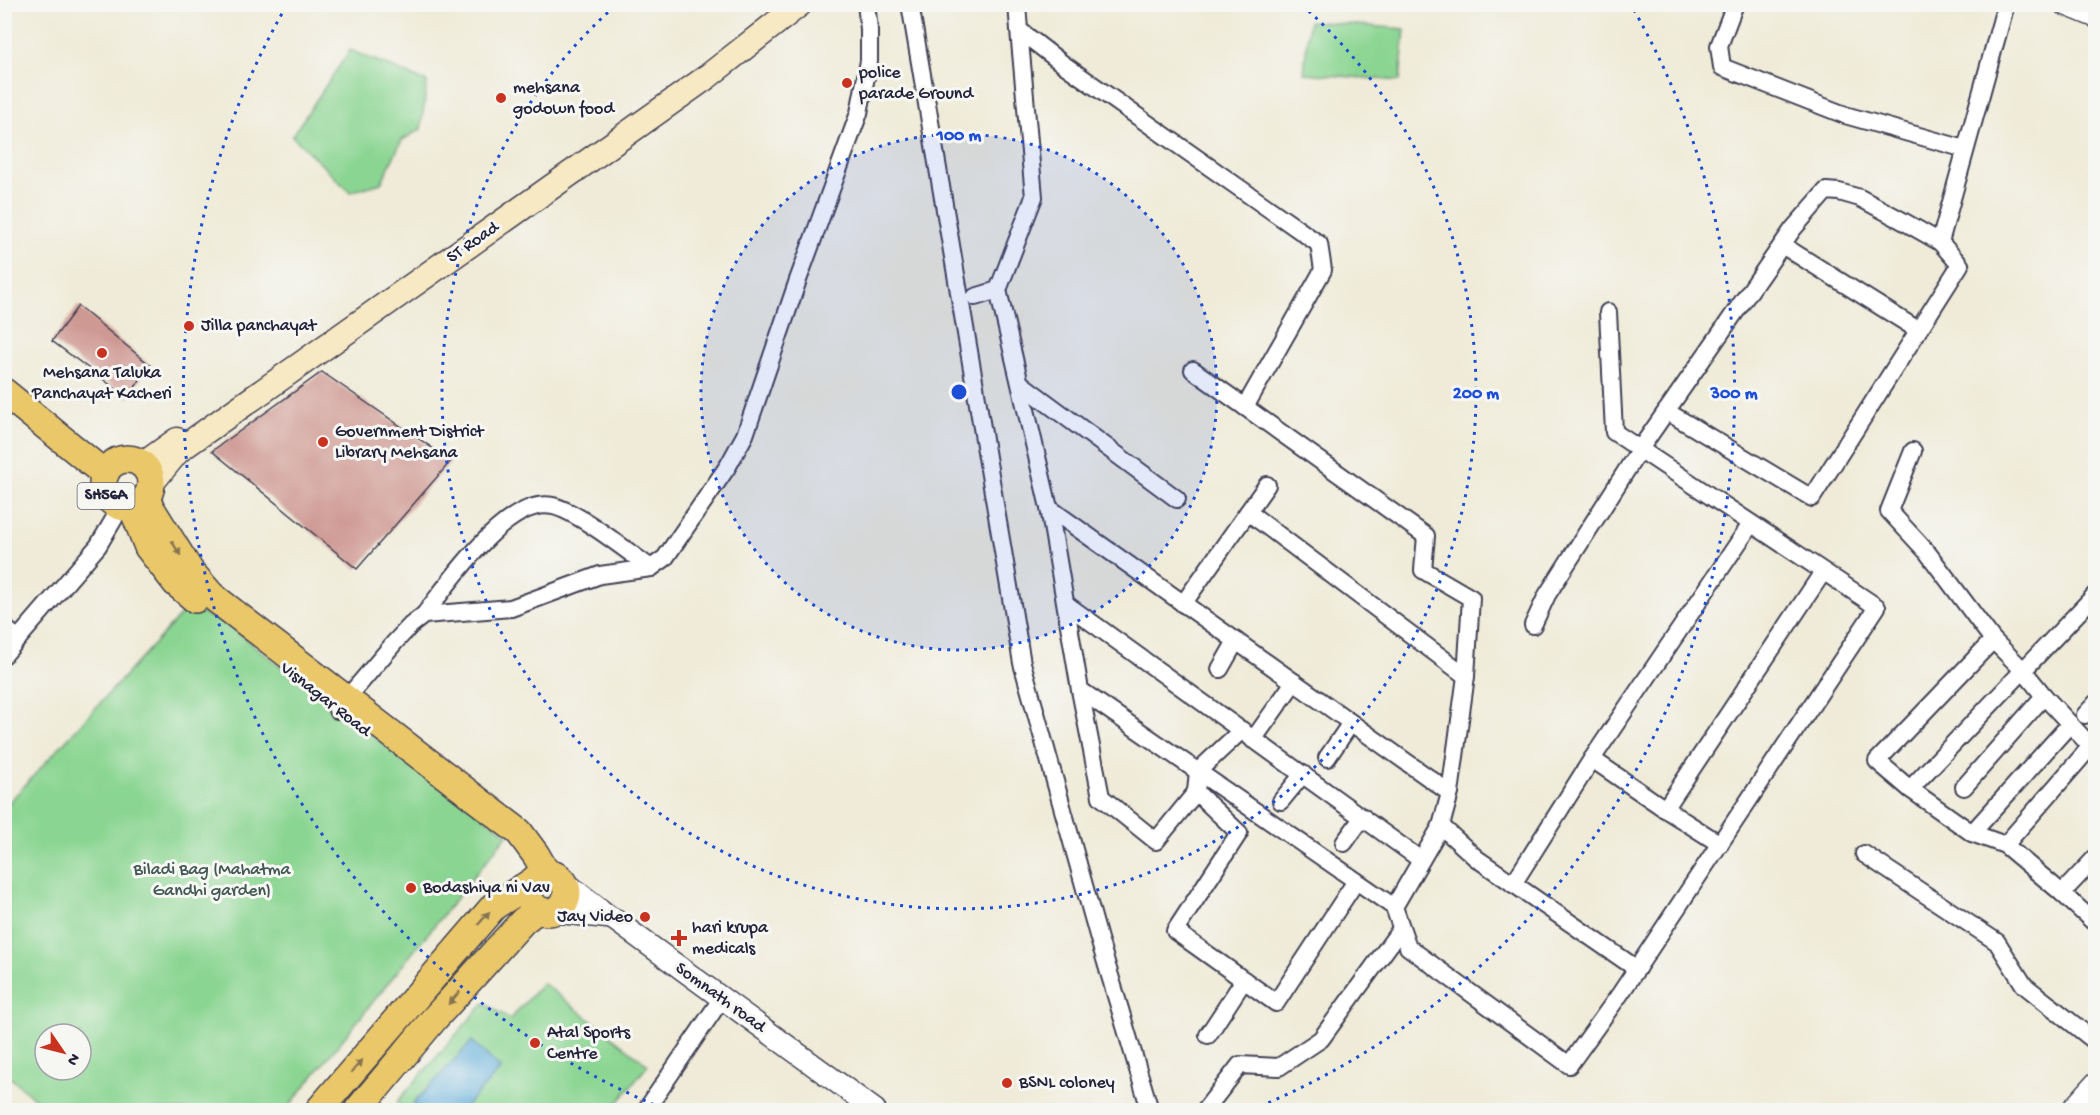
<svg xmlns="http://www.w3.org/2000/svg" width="2100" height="1115" viewBox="0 0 2100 1115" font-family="'Gochi Hand',sans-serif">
  <rect width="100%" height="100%" fill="#f6f6f2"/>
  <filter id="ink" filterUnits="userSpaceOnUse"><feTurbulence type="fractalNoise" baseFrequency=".0167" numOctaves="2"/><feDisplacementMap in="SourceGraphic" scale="12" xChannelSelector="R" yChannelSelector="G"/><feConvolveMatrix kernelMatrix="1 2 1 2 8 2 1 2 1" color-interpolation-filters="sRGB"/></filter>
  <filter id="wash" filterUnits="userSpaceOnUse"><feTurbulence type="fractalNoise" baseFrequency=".008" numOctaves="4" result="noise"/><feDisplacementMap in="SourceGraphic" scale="24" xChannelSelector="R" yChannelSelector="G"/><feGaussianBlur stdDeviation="1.35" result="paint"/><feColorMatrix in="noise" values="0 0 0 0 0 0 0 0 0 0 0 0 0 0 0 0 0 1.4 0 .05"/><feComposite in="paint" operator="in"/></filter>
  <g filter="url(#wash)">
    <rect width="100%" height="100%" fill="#efebd8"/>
    <g fill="#8bd592" stroke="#567c66" stroke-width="1.5" fill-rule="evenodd">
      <path d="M 1309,21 L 1405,29 L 1400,81 L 1304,73 Z"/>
      <path d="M 350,50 L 427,82 L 421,129 L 402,140 L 381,183 L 350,192 L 292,136 Z"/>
      <path d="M 187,608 L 224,622 L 337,710 L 508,834 L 286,1110 L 48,1110 L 5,1073 L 4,808 ZM 45,1034 L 81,1034 L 81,1070 L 45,1070 Z"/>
      <path d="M 543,983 L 648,1065 L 612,1110 L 404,1110 L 397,1102 L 484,1003 L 510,1019 Z"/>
    </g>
    <path fill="#62aedb" stroke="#42688b" stroke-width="1.5" d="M 472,1041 L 501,1069 L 462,1110 L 420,1110 L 413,1104 Z"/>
    <g id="blocks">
      <g fill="#cf9993">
        <path d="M 78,306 L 150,365 L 128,398 L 52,341 Z"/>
        <path d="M 322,372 L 451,461 L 357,569 L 212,451 Z"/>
      </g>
    </g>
  </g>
  <g filter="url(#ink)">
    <use href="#blocks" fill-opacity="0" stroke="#414053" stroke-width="1.5"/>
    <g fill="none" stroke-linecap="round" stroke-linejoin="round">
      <defs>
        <g id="minor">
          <path d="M 910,4 L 1022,663 L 1099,939 L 1150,1110"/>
          <path d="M 1017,4 L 1019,30 L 1063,64 L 1319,244 L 1323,270 L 1245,407"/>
          <path d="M 1735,4 L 1719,46 L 1722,67 L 1845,115 L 1965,149"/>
          <path d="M 1940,242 L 2006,4"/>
          <path d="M 1782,245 L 1918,330"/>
          <path d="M 998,290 L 1049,508 L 1450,793 L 1441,826 L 1476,858 L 1637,969"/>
          <path d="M 975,297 L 998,290 L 1034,197 L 1019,30"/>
          <path d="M 1193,370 L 1426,536 L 1423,570 L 1471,598 L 1466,676"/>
          <path d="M 1020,383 L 1177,499"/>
          <path d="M 1913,451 L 1889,511 L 1927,552 L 1993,640 L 2023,670 L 2044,696 L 2085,740 L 2096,748"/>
          <path d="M 1049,508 L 1080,690 L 1394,907 L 1408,947 L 1569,1065 L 1620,994 L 1877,607 L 1614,432 L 1608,312"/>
          <path d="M 1248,512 L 1466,676 L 1450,793"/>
          <path d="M 1066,604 L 1421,860"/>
          <path d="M 1183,604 L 1267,485"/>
          <path d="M 424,615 C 449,583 507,496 553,506 C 579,512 628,552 651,568"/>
          <path d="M 1533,625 L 1547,595 L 1640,449 L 1793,229 L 1826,191 L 1839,192 L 1860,198 L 1901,220 L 1940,242 L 1960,265 L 1812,498 L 1666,411"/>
          <path d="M 4,627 L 18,639"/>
          <path d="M 1993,640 L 1877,761 L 1910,789 L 1972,833 L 2005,845 L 2062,893 L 2096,857"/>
          <path d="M 4,655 L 98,546 L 114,519 L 117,505"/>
          <path d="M 1220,669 L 1236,641"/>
          <path d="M 1080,690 L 1101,797 L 1156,841 L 1196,792"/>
          <path d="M 337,710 L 395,642 L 411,625 L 424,615 L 511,608 L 600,575 L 651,568 L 665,558 L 728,466 L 745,435 L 798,280 L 859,113 L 869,61 L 869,29 L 866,4"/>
          <path d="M 2085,715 L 2096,703"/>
          <path d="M 1242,730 L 1198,771 L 1196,792 L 1239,833 L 1175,931 L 1276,1003 L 1356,881"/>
          <path d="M 1253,740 L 1294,682"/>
          <path d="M 1327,758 L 1351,723"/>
          <path d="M 1592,759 L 1751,524"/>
          <path d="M 1964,787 L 2044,696"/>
          <path d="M 1910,789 L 2096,594"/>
          <path d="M 1281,801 L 1303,774"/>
          <path d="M 1665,809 L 1720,844"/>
          <path d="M 1972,833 L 2070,724"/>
          <path d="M 1344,843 L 1363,817"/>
          <path d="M 2005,845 L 2092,745"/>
          <path d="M 1864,854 L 1997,942 L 2024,985 L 2096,1042"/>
          <path d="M 1513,884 L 1592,759 L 1665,809 L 1823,572"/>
          <path d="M 2062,893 L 2096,924"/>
          <path d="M 1394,907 L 1441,826"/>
          <path d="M 1208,1035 L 1244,980"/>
          <path d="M 646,1110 L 722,998"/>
          <path d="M 1205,1110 L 1240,1065 L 1279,1067 L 1321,1039 L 1401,929"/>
        </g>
        <g id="tertiary">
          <path d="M 2064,4 L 2096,17"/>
          <path d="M 562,880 L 611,918"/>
          <path d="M 555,912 L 612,918 L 875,1110"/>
          <path d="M 2072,1110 L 2096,1083"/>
        </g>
        <g id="secondary">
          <path d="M 142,465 L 177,440"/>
          <path d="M 150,485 L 178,451 L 707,77 L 800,4"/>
        </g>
        <g id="primary">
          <path d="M 4,392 L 105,474"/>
          <circle cx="127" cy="483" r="24"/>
          <path d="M 145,499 L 190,571 L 212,596 L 519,832 L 536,855 L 547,874"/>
          <path d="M 132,506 L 148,547 L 176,583 L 195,599"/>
          <circle cx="548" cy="893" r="19"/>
          <path d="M 319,1110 L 494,906 L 532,882"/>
          <path d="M 358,1110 L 434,1019 L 523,921 L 537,910"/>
        </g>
      </defs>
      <use href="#minor" stroke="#414053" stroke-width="20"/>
      <use href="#tertiary" stroke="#414053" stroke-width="24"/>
      <use href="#secondary" stroke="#414053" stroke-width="27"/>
      <use href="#primary" stroke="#414053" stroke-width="30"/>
      <use href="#minor" stroke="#fff" stroke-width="16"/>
      <use href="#tertiary" stroke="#fff" stroke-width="21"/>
      <use href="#secondary" stroke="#f7e9c3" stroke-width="24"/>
      <use href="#primary" stroke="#eac769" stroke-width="27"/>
    </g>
    <defs><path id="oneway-solid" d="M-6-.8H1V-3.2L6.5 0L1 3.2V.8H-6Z" transform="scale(1.5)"/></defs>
    <g fill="#867452">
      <use href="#oneway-solid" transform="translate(176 548) rotate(58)"/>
      <use href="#oneway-solid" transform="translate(484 918) rotate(-49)"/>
      <use href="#oneway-solid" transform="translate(454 998) rotate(132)"/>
      <use href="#oneway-solid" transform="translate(357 1066) rotate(-49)"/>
    </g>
  </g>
  <circle cx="959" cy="392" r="258" fill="#1d4ed8" fill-opacity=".12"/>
  <g fill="none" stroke="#1d4ed8" stroke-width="3" stroke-dasharray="3 6">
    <circle cx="959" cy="392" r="258"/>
    <path d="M1302 5A517 517 0 1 1 616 5"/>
    <path d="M662 1108A775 775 0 0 1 284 10M1634 10A775 775 0 0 1 1256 1108"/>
  </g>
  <g fill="#c8321e" stroke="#f6f6f2" stroke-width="2">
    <circle cx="847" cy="83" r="6"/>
    <circle cx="501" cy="98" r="6"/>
    <circle cx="189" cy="326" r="6"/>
    <circle cx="102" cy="353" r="6"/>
    <circle cx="323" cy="442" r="6"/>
    <circle cx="411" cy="888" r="6"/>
    <circle cx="645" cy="917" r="6"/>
    <path d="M676 929h6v6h6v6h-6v6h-6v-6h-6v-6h6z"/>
    <circle cx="535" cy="1043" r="6"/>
    <circle cx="1007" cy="1083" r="6"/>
  </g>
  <g text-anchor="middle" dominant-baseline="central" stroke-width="6" stroke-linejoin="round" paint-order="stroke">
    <rect fill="#f6f6f2" stroke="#626272" stroke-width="1.5" x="77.5" y="483" width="57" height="26" rx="4.5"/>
    <g font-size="16" font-weight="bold" fill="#22223b">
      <text x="106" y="496">SH56A</text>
    </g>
    <g font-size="18" fill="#22223b" stroke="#f6f6f2" text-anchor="start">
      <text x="859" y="73">police<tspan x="859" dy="21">parade Ground</tspan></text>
      <text x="513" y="88">mehsana<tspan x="513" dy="21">godown food</tspan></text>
      <text x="201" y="326">Jilla panchayat</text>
      <text x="102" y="373" text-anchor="middle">Mehsana Taluka<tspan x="102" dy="21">Panchayat Kacheri</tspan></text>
      <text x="335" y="432">Government District<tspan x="335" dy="21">Library Mehsana</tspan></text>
      <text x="423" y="888">Bodashiya ni Vav</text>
      <text x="633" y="917" text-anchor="end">Jay Video</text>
      <text x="692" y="928">hari krupa<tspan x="692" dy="21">medicals</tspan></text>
      <text x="547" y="1033">Atal Sports<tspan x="547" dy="21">Centre</tspan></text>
      <text x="1019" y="1083">BSNL coloney</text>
    </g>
    <g font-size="18" fill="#22223b" stroke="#f6f6f2">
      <text transform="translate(473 243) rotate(-35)">ST Road</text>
      <text transform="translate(325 700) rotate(38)">Visnagar Road</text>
      <text transform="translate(720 998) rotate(36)">Somnath road</text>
    </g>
    <g font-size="18" fill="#425855" stroke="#f6f6f2">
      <text x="212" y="870">Biladi Bag (Mahatma<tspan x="212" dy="21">Gandhi garden)</tspan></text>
    </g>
  </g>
  <circle cx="959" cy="392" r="9" fill="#1d4ed8" stroke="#f6f6f2" stroke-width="3"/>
  <g font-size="18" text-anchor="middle" font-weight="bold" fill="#1d4ed8" stroke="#f6f6f2" stroke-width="6" stroke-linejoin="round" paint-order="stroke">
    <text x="959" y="140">100 m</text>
    <text x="1476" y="398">200 m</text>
    <text x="1734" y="398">300 m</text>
  </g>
  <rect width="2100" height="1115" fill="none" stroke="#f6f6f2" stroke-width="24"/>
  <g transform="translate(63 1052) rotate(125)"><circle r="28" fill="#f6f6f2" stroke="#a1a1a9" stroke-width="1.5"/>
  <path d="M0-4.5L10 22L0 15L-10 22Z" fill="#c8321e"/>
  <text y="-9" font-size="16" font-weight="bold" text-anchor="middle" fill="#22223b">N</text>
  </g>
</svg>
